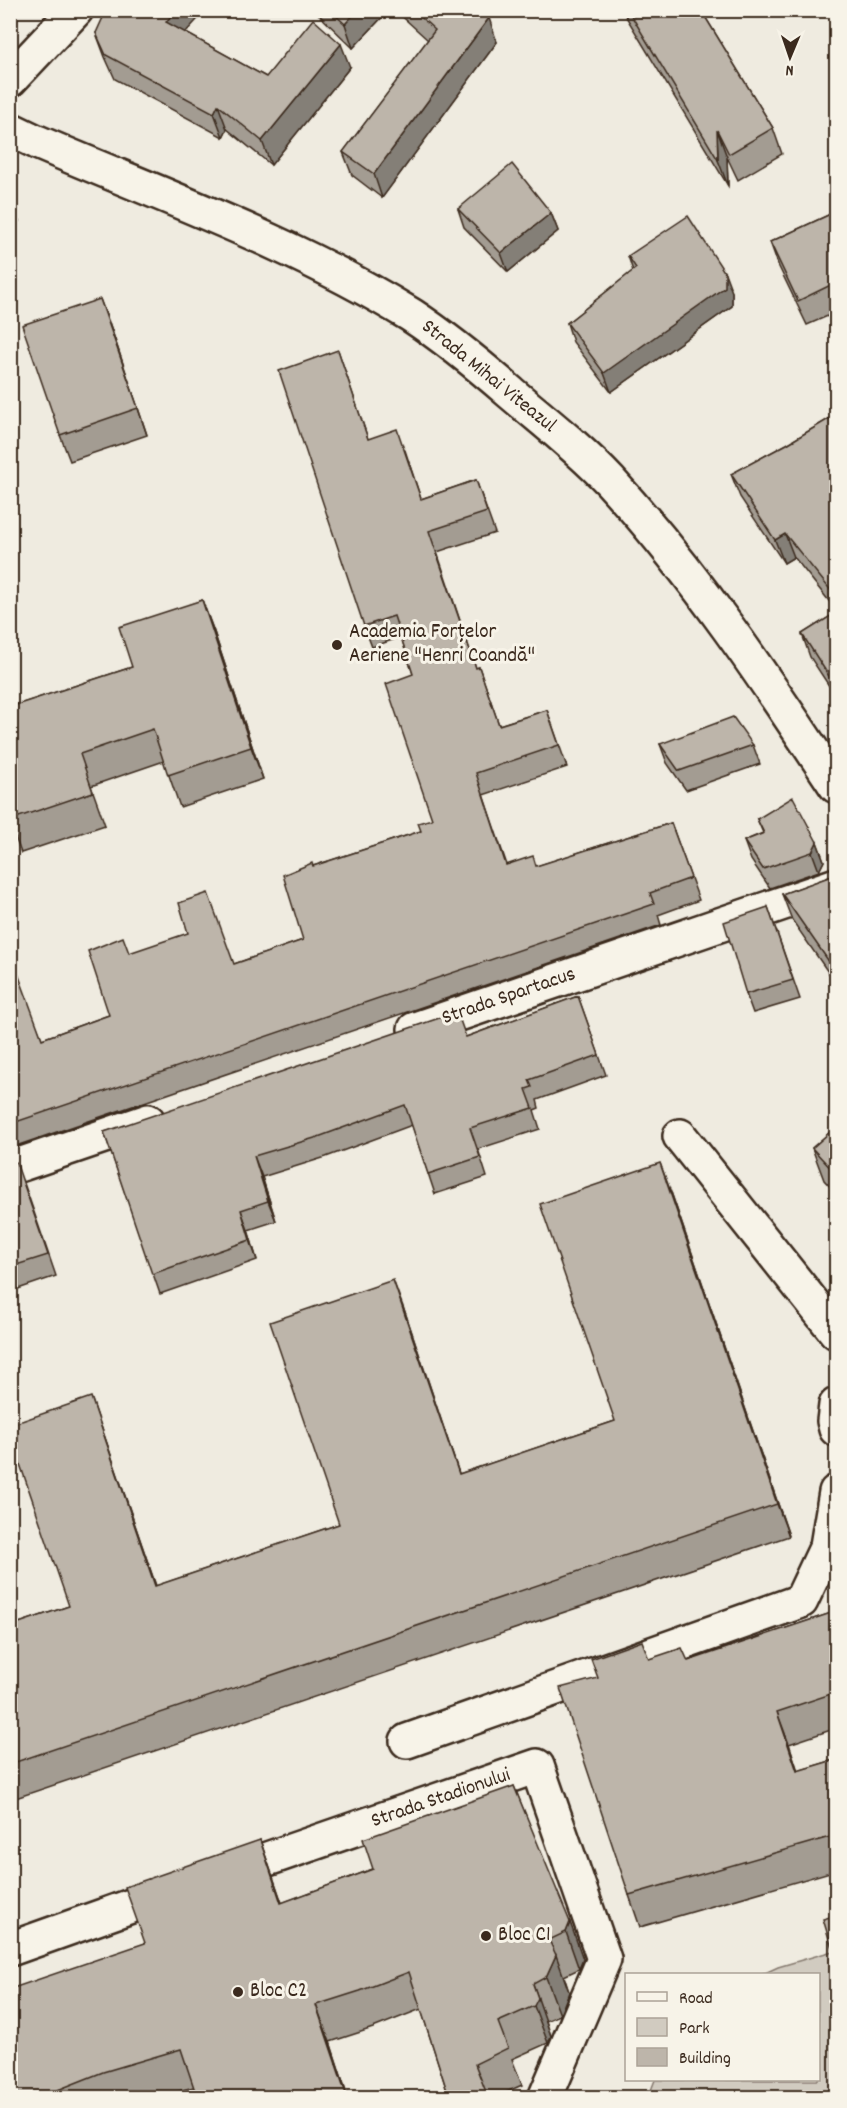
<svg xmlns="http://www.w3.org/2000/svg" width="847" height="2108" viewBox="0 0 847 2108" font-family="Dekko,sans-serif">
  <rect width="100%" height="100%" fill="#efebe0"/>
  <filter id="ink" filterUnits="userSpaceOnUse"><feTurbulence type="fractalNoise" baseFrequency=".0167" numOctaves="2"/><feDisplacementMap in="SourceGraphic" scale="12" xChannelSelector="R" yChannelSelector="G"/><feConvolveMatrix kernelMatrix="1 2 1 2 8 2 1 2 1" color-interpolation-filters="sRGB"/></filter>
  <g filter="url(#ink)">
    <path fill="#d1cbc0" stroke="#867a6f" stroke-width="1.5" d="M 836,1950 L 836,2097 L 648,2098 L 655,2080 L 818,2080 L 818,1974 L 763,1974 L 778,1967 Z"/>
    <g fill="none" stroke-linecap="round" stroke-linejoin="round">
      <defs>
        <g id="minor">
          <path d="M 10,80 L 76,10"/>
          <path d="M 10,129 L 37,142 C 163,196 294,243 411,315 C 446,338 480,366 511,393 C 544,421 580,449 610,481 C 696,575 766,680 836,786"/>
          <path d="M 415,1029 L 836,885"/>
          <path d="M 680,1136 L 836,1332"/>
          <path d="M 10,1168 L 148,1121"/>
          <path d="M 836,1405 L 834,1421 L 836,1429"/>
          <path d="M 407,1741 L 801,1601 L 827,1546 L 836,1492"/>
          <path d="M 224,1874 L 537,1766 L 604,1959 L 545,2098"/>
          <path d="M 10,1949 L 173,1891"/>
        </g>
      </defs>
      <use href="#minor" stroke="#3b2a1e" stroke-width="38"/>
      <use href="#minor" stroke="#f7f3e8" stroke-width="33"/>
    </g>
    <g fill="#a39c92" stroke="#3b2a1e" stroke-width="1.5">
      <path d="M 314,10 L 389,10 L 353,48 Z"/>
      <path d="M 395,10 L 480,10 L 497,42 L 382,198 L 352,175 L 343,152 L 428,40 Z"/>
      <path d="M 622,10 L 701,10 L 773,128 L 782,154 L 738,180 L 727,157 L 728,186 Z"/>
      <path d="M 96,33 L 186,33 L 266,77 L 350,67 L 271,165 L 227,129 L 223,137 L 115,79 L 105,57 Z"/>
      <path d="M 458,209 L 551,213 L 558,231 L 508,272 L 464,227 Z"/>
      <path d="M 837,211 L 837,312 L 807,325 L 779,267 L 770,242 Z"/>
      <path d="M 628,256 L 732,292 L 732,306 L 611,392 L 573,342 L 567,323 L 633,271 Z"/>
      <path d="M 110,325 L 147,435 L 70,461 L 60,435 Z"/>
      <path d="M 338,350 L 368,439 L 405,450 L 421,499 L 476,480 L 495,533 L 437,552 L 476,668 L 479,667 L 499,725 L 547,710 L 567,767 L 483,795 L 507,865 L 537,866 L 671,823 L 699,900 L 658,915 L 661,925 L 10,1148 L 10,961 L 42,1039 L 109,1015 L 129,953 L 234,964 L 303,940 L 313,866 L 421,831 L 432,819 L 413,674 L 401,637 L 372,647 L 364,626 Z"/>
      <path d="M 837,414 L 837,611 L 794,557 L 784,563 L 740,497 L 731,474 L 787,444 Z"/>
      <path d="M 202,600 L 214,632 L 263,779 L 180,807 L 164,761 L 91,786 L 105,825 L 21,853 L 10,823 L 10,707 L 132,667 Z"/>
      <path d="M 837,612 L 837,698 L 810,657 L 802,634 Z"/>
      <path d="M 660,744 L 753,745 L 760,764 L 686,790 L 667,763 Z"/>
      <path d="M 757,819 L 817,842 L 824,861 L 819,871 L 770,888 L 751,860 L 744,841 L 763,833 Z"/>
      <path d="M 837,874 L 837,985 L 792,920 L 782,894 Z"/>
      <path d="M 768,907 L 800,999 L 753,1013 L 746,994 Z"/>
      <path d="M 578,996 L 606,1075 L 537,1100 L 539,1108 L 534,1110 L 540,1129 L 478,1149 L 487,1177 L 435,1194 L 412,1125 L 326,1157 L 262,1177 L 276,1221 L 248,1230 L 257,1260 L 160,1294 L 104,1132 L 466,1037 Z"/>
      <path d="M 837,1126 L 837,1194 L 824,1180 L 812,1148 Z"/>
      <path d="M 10,1163 L 24,1183 L 56,1276 L 18,1289 L 10,1269 Z"/>
      <path d="M 672,1195 L 789,1536 L 10,1800 L 10,1626 L 69,1606 L 102,1429 L 156,1586 L 339,1524 L 405,1312 L 459,1474 L 615,1421 Z"/>
      <path d="M 837,1611 L 837,1728 L 789,1744 L 798,1771 L 837,1759 L 837,1870 L 640,1927 L 629,1895 L 598,1678 L 649,1659 L 688,1661 Z"/>
      <path d="M 514,1786 L 583,1959 L 579,1969 L 564,1976 L 569,1992 L 560,2015 L 546,2021 L 551,2036 L 548,2043 L 512,2059 L 522,2085 L 495,2097 L 449,2097 L 421,2009 L 373,2028 L 330,2042 L 348,2097 L 197,2097 L 194,2087 L 156,2097 L 10,2097 L 145,1943 L 260,1840 L 282,1903 L 373,1869 Z"/>
    </g>
    <g fill="#847f77" stroke="#3b2a1e" stroke-width="1.5">
      <path d="M 10,10 L 20,10 L 10,21 Z"/>
      <path d="M 176,10 L 206,10 L 174,45 L 166,22 Z"/>
      <path d="M 358,10 L 389,10 L 353,48 L 345,24 Z"/>
      <path d="M 489,18 L 497,42 L 382,198 L 374,174 Z"/>
      <path d="M 341,44 L 350,67 L 271,165 L 262,141 Z"/>
      <path d="M 218,105 L 227,129 L 223,137 L 214,113 Z"/>
      <path d="M 717,130 L 727,157 L 728,186 L 718,160 Z"/>
      <path d="M 12,202 L 19,221 L 10,236 L 10,205 Z"/>
      <path d="M 551,213 L 558,231 L 508,272 L 501,253 Z"/>
      <path d="M 725,273 L 732,292 L 732,306 L 611,392 L 604,373 Z"/>
      <path d="M 100,299 L 110,325 L 147,435 L 138,408 Z"/>
      <path d="M 785,534 L 794,557 L 784,563 L 775,540 Z"/>
      <path d="M 202,600 L 214,632 L 263,779 L 251,747 Z"/>
      <path d="M 817,842 L 824,861 L 819,871 L 812,852 Z"/>
      <path d="M 254,1156 L 262,1177 L 276,1221 L 268,1201 Z"/>
      <path d="M 660,1163 L 672,1195 L 789,1536 L 777,1504 Z"/>
      <path d="M 241,1210 L 248,1230 L 257,1260 L 250,1240 Z"/>
      <path d="M 393,1280 L 405,1312 L 470,1506 L 459,1474 Z"/>
      <path d="M 91,1397 L 102,1429 L 167,1618 L 155,1586 Z"/>
      <path d="M 777,1712 L 789,1744 L 808,1803 L 797,1771 Z"/>
      <path d="M 260,1840 L 273,1877 L 295,1941 L 281,1903 Z"/>
      <path d="M 570,1922 L 583,1959 L 579,1969 L 566,1932 Z"/>
      <path d="M 556,1955 L 569,1992 L 560,2015 L 546,1977 Z"/>
      <path d="M 533,1984 L 551,2036 L 548,2043 L 534,2006 Z"/>
      <path d="M 316,2005 L 330,2042 L 348,2097 L 347,2097 Z"/>
    </g>
    <g fill="#bdb5aa" stroke="#3b2a1e" stroke-width="1.5">
      <path d="M 112,10 L 176,10 L 166,22 L 266,77 L 313,19 L 341,44 L 262,141 L 218,105 L 214,113 L 106,55 L 96,33 L 105,13 Z"/>
      <path d="M 330,10 L 358,10 L 345,24 Z"/>
      <path d="M 413,10 L 480,10 L 489,18 L 374,174 L 343,152 L 435,30 Z"/>
      <path d="M 628,10 L 701,10 L 773,128 L 729,154 L 717,130 L 718,160 Z"/>
      <path d="M 837,66 L 837,77 L 832,68 Z"/>
      <path d="M 512,164 L 551,213 L 501,253 L 458,209 Z"/>
      <path d="M 837,211 L 837,282 L 798,301 L 770,242 Z"/>
      <path d="M 688,216 L 725,273 L 725,287 L 604,373 L 567,323 L 636,268 L 628,256 Z"/>
      <path d="M 100,299 L 138,408 L 60,435 L 22,325 Z"/>
      <path d="M 338,350 L 368,439 L 397,429 L 421,499 L 476,480 L 487,512 L 429,531 L 476,668 L 479,667 L 499,725 L 547,710 L 559,745 L 476,773 L 506,865 L 533,856 L 536,866 L 671,823 L 691,878 L 650,893 L 654,904 L 10,1124 L 10,961 L 13,960 L 42,1039 L 109,1015 L 88,951 L 123,937 L 129,953 L 188,933 L 179,903 L 208,893 L 234,964 L 303,940 L 283,875 L 312,863 L 313,866 L 421,831 L 418,823 L 432,819 L 386,684 L 413,674 L 394,616 L 364,626 L 279,371 Z"/>
      <path d="M 837,414 L 837,598 L 785,534 L 775,540 L 731,474 L 787,444 Z"/>
      <path d="M 202,600 L 251,747 L 168,775 L 153,729 L 80,754 L 93,792 L 10,820 L 10,707 L 132,667 L 119,627 Z"/>
      <path d="M 837,612 L 837,683 L 834,684 L 802,634 Z"/>
      <path d="M 733,717 L 753,745 L 679,771 L 660,744 Z"/>
      <path d="M 793,797 L 817,842 L 812,852 L 763,869 L 744,841 L 764,833 L 757,819 Z"/>
      <path d="M 837,874 L 837,973 L 782,894 Z"/>
      <path d="M 768,907 L 793,980 L 746,994 L 724,922 Z"/>
      <path d="M 578,996 L 599,1055 L 529,1080 L 532,1087 L 526,1089 L 533,1108 L 470,1128 L 480,1157 L 428,1174 L 405,1105 L 318,1137 L 254,1156 L 268,1201 L 241,1210 L 250,1240 L 152,1274 L 104,1132 L 457,1012 L 466,1037 Z"/>
      <path d="M 837,1126 L 837,1175 L 812,1148 Z"/>
      <path d="M 16,1162 L 48,1255 L 10,1267 L 10,1163 Z"/>
      <path d="M 660,1163 L 777,1504 L 10,1764 L 10,1626 L 69,1606 L 10,1435 L 10,1425 L 91,1397 L 155,1586 L 339,1524 L 270,1322 L 393,1280 L 459,1474 L 615,1421 L 540,1204 Z"/>
      <path d="M 837,1611 L 837,1692 L 777,1712 L 797,1771 L 837,1759 L 837,1835 L 629,1895 L 560,1688 L 598,1678 L 591,1659 L 642,1641 L 649,1659 L 682,1648 L 688,1661 Z"/>
      <path d="M 514,1786 L 570,1922 L 566,1932 L 549,1940 L 556,1955 L 546,1977 L 533,1984 L 538,1998 L 534,2006 L 498,2022 L 508,2048 L 475,2064 L 488,2097 L 449,2097 L 409,1972 L 360,1991 L 316,2005 L 347,2097 L 197,2097 L 181,2049 L 103,2072 L 40,2097 L 10,2097 L 10,1989 L 145,1943 L 125,1887 L 260,1840 L 281,1903 L 373,1869 L 363,1839 Z"/>
      <path d="M 837,1915 L 837,1965 L 823,1919 Z"/>
    </g>
  </g>
  <g fill="#3b2a1e" stroke="#f7f3e8" stroke-width="2">
    <circle cx="337" cy="645" r="6"/>
    <circle cx="486" cy="1936" r="6"/>
    <circle cx="238" cy="1992" r="6"/>
  </g>
  <g text-anchor="middle" dominant-baseline="central" stroke-width="6" stroke-linejoin="round" paint-order="stroke">
    <g font-size="21" fill="#3b2a1e" stroke="#f7f3e8">
      <text transform="translate(488 377) rotate(39)">Strada Mihai Viteazul</text>
      <text transform="translate(509 997) rotate(-19)">Strada Spartacus</text>
      <text transform="translate(441 1799) rotate(-19)">Strada Stadionului</text>
    </g>
    <g font-size="21" fill="#3b2a1e" stroke="#f7f3e8" text-anchor="start">
      <text x="349" y="633">Academia Forțelor<tspan x="349" dy="24">Aeriene "Henri Coandă"</tspan></text>
      <text x="498" y="1936">Bloc C1</text>
      <text x="250" y="1992">Bloc C2</text>
    </g>
  </g>
  <rect width="847" height="2108" fill="none" stroke="#f7f3e8" stroke-width="36"/>
  <rect x="18" y="18" width="811" height="2072" fill="none" stroke="#3b2a1e" stroke-width="2" filter="url(#ink)"/>
  <rect x="625" y="1973" width="195" height="108" fill="#f7f3e8" stroke="#aca397" stroke-width="1.5"/>
  <rect x="637" y="1992" width="30" height="9" fill="#f7f3e8" stroke="#aca397" stroke-width="1.5"/>
  <text x="679" y="2003" font-size="18" fill="#3b2a1e">Road</text>
  <rect x="637" y="2018" width="30" height="18" fill="#d1cbc0" stroke="#aca397" stroke-width="1.5"/>
  <text x="679" y="2033" font-size="18" fill="#3b2a1e">Park</text>
  <rect x="637" y="2048" width="30" height="18" fill="#bdb5aa" stroke="#aca397" stroke-width="1.5"/>
  <text x="679" y="2063" font-size="18" fill="#3b2a1e">Building</text>
  <g transform="translate(790 57) rotate(182)" stroke="#f7f3e8" stroke-width="4.5" paint-order="stroke">
  <path d="M0-4.5L10 22L0 15L-10 22Z" fill="#3b2a1e"/>
  <text y="-9" font-size="16" font-weight="bold" text-anchor="middle" fill="#3b2a1e">N</text>
  </g>
</svg>
